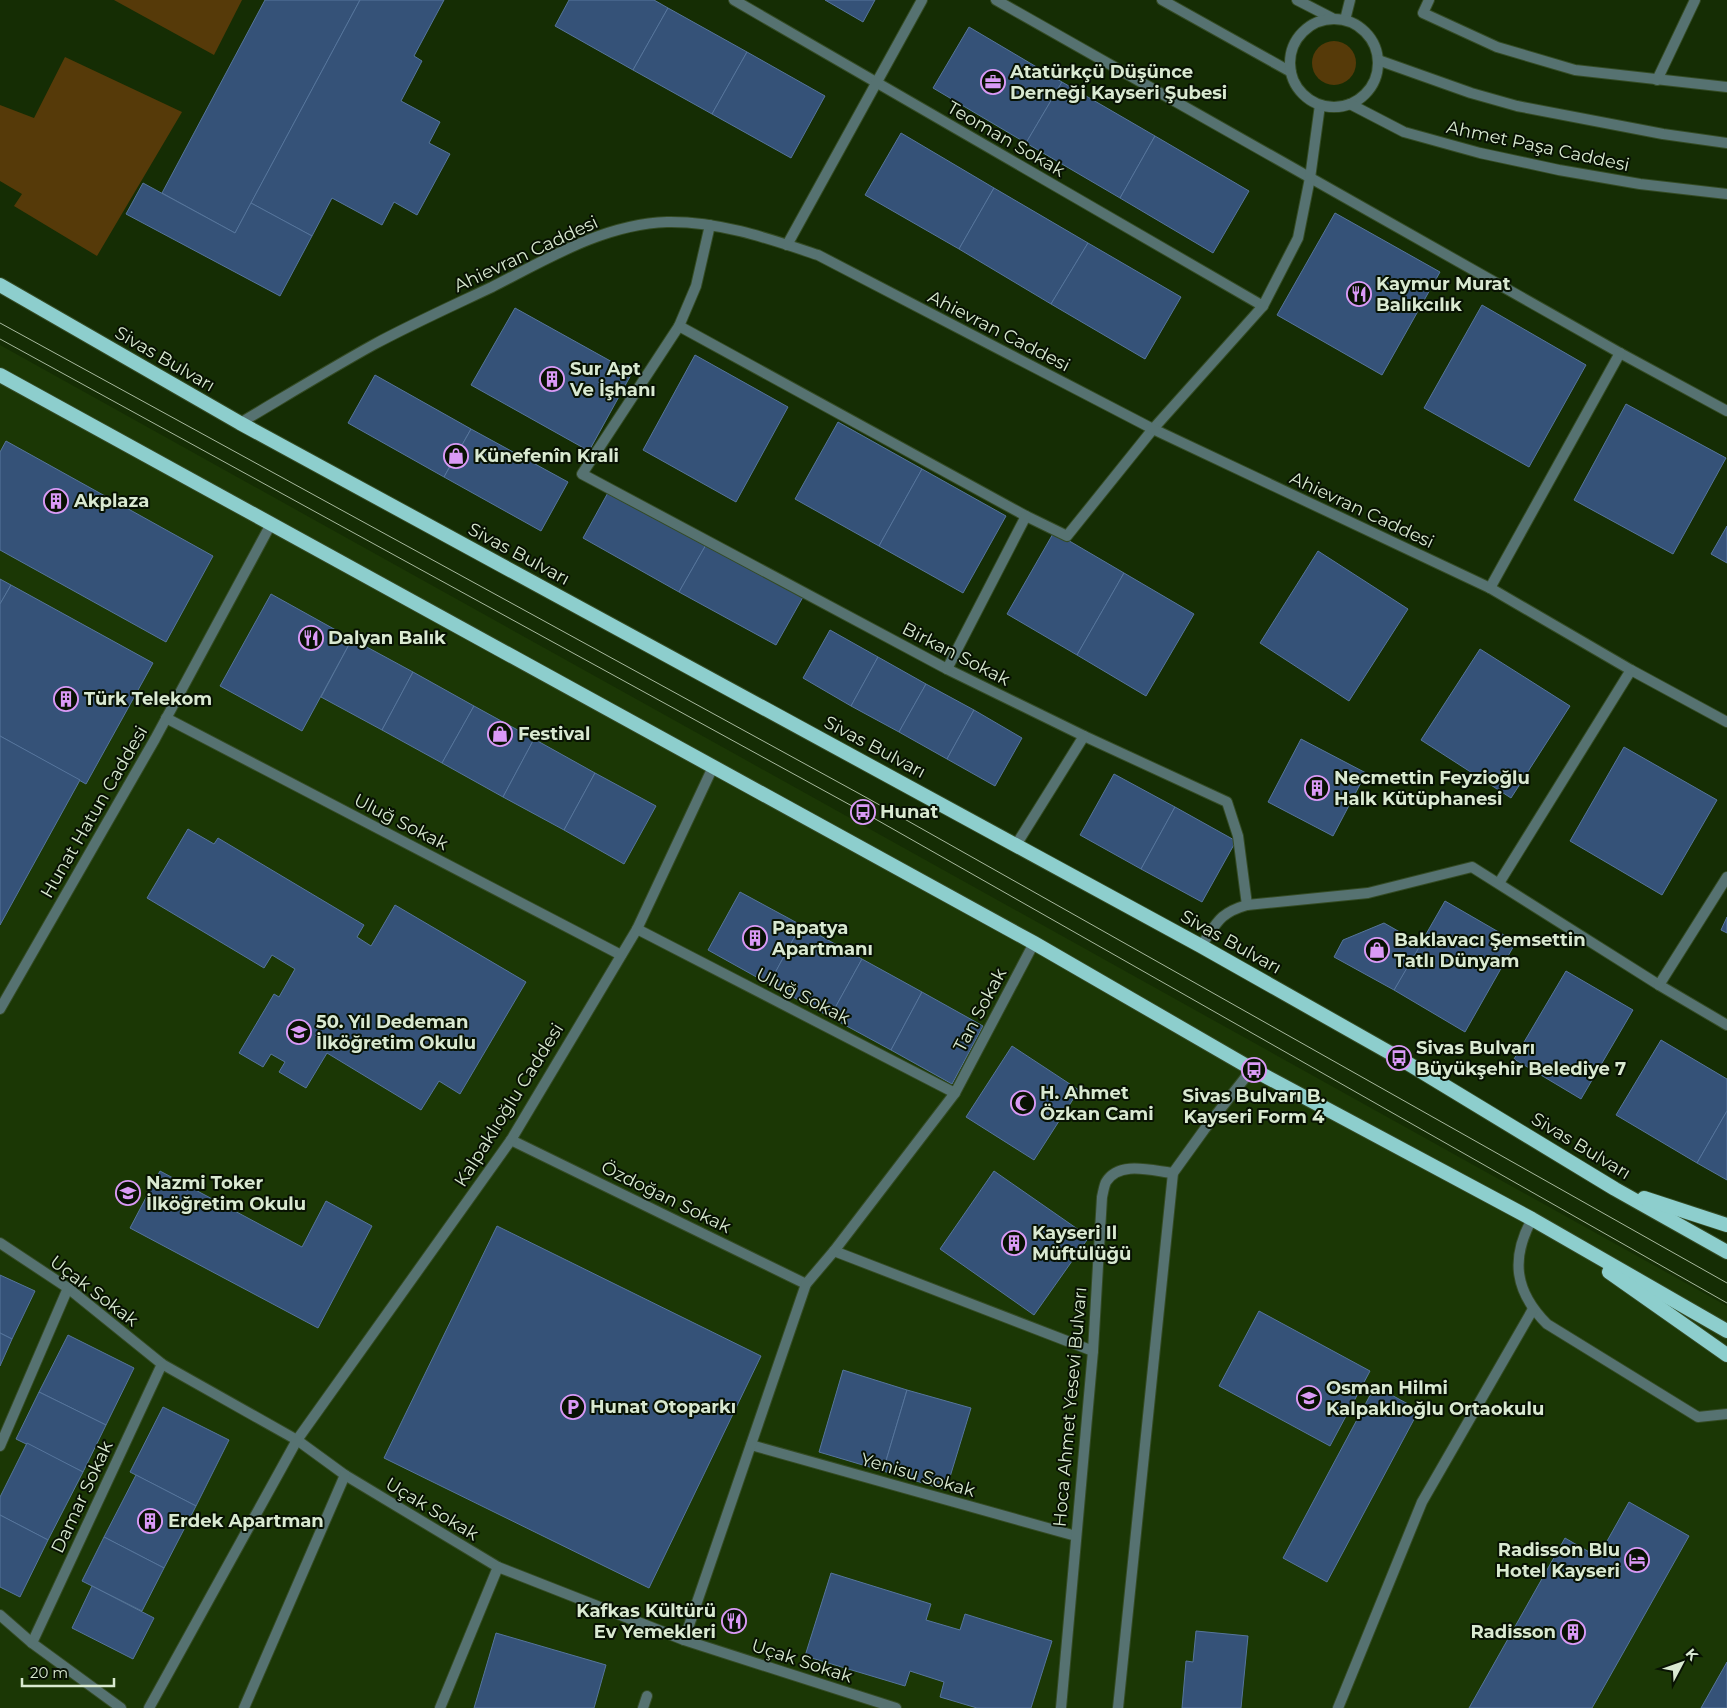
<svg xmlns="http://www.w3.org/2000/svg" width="1727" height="1708" viewBox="0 0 1727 1708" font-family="Montserrat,sans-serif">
  <rect width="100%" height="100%" fill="#152d04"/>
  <path fill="#1b3705" d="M 0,345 L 1727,1306 L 1727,1708 L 0,1708 Z"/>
  <g fill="#563a09">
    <path d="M 114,0 L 242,0 L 214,55 Z"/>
    <circle cx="1334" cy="63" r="22"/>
    <path d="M 65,57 L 182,112 L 97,256 L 14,206 L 22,194 L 0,181 L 0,105 L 34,118 Z"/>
  </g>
  <g fill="#355278" stroke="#56759c">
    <path d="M 265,0 L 360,0 L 235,233 L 162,193 Z"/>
    <path d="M 360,0 L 444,0 L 414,56 L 422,61 L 401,101 L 440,122 L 429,143 L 450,154 L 417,215 L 394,202 L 382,225 L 332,198 L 312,236 L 251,203 Z"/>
    <path d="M 569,0 L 654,0 L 668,8 L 633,70 L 555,26 Z"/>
    <path d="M 825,0 L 875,0 L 863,22 Z"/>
    <path d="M 668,8 L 747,52 L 712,114 L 633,70 Z"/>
    <path d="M 969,27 L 1062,82 L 1026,143 L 933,88 Z"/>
    <path d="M 747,52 L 825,96 L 791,158 L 712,114 Z"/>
    <path d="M 1062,82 L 1155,136 L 1120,198 L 1026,143 Z"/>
    <path d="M 901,133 L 994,188 L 959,249 L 865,195 Z"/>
    <path d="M 1155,136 L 1249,191 L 1213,253 L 1120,198 Z"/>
    <path d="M 143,183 L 235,233 L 251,203 L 312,236 L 280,296 L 126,214 Z"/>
    <path d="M 994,188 L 1088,243 L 1051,304 L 959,249 Z"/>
    <path d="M 1335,213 L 1440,272 L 1382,375 L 1277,315 Z"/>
    <path d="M 1088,243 L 1181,297 L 1145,359 L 1051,304 Z"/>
    <path d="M 1482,305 L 1586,365 L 1529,467 L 1424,408 Z"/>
    <path d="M 515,308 L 632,373 L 589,451 L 471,385 Z"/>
    <path d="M 695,355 L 788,407 L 736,502 L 643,450 Z"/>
    <path d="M 375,375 L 471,429 L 444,477 L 348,423 Z"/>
    <path d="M 1626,404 L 1726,458 L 1673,554 L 1574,500 Z"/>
    <path d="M 838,422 L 922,469 L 879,546 L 795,499 Z"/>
    <path d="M 471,429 L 568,482 L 541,531 L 444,477 Z"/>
    <path d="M 6,441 L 213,556 L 166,642 L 0,550 L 0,452 Z"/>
    <path d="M 922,469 L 1006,516 L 963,593 L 879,546 Z"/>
    <path d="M 610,489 L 707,543 L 679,592 L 583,538 Z"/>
    <path d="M 1727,526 L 1727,563 L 1711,554 Z"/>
    <path d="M 1054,532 L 1124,573 L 1077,655 L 1007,614 Z"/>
    <path d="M 707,543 L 803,597 L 776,645 L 679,592 Z"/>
    <path d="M 1318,551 L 1408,609 L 1349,701 L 1260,643 Z"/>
    <path d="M 1124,573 L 1194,614 L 1146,696 L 1077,655 Z"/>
    <path d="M 0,579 L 11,585 L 0,604 Z"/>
    <path d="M 11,585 L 153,663 L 86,784 L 0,736 L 0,604 Z"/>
    <path d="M 271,594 L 352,639 L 302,731 L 220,686 Z"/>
    <path d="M 830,630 L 878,657 L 851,706 L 803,678 Z"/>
    <path d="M 352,639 L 413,672 L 382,730 L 321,697 Z"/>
    <path d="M 1480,649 L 1570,706 L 1511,798 L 1421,740 Z"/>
    <path d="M 878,657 L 926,684 L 899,732 L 851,706 Z"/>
    <path d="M 413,672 L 474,706 L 442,763 L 382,730 Z"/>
    <path d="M 926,684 L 974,710 L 947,759 L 899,732 Z"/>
    <path d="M 474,706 L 534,739 L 503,797 L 442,763 Z"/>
    <path d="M 974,710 L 1022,738 L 995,786 L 947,759 Z"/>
    <path d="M 0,736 L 80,780 L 0,925 Z"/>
    <path d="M 534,739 L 595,773 L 564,830 L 503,797 Z"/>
    <path d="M 1301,739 L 1366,773 L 1333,836 L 1268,802 Z"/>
    <path d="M 1624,747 L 1717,800 L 1662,895 L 1570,841 Z"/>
    <path d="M 595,773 L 656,806 L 624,864 L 564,830 Z"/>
    <path d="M 1114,774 L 1175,807 L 1141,869 L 1080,835 Z"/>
    <path d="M 1175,807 L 1236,841 L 1202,902 L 1141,869 Z"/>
    <path d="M 188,829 L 214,844 L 218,838 L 364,925 L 357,937 L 371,946 L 395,905 L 526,982 L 460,1094 L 439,1081 L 421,1110 L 327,1053 L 306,1088 L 279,1072 L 285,1062 L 271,1054 L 263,1067 L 239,1053 L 274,994 L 279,997 L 295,969 L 272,955 L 264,968 L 147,898 Z"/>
    <path d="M 740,892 L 801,925 L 769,984 L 708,950 Z"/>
    <path d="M 1445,901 L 1516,942 L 1465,1032 L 1394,990 Z"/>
    <path d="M 1727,917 L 1727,933 L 1721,930 Z"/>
    <path d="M 1384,923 L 1421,944 L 1394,990 L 1334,957 L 1343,940 Z"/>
    <path d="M 801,925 L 862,959 L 830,1017 L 769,984 Z"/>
    <path d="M 862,959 L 922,992 L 891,1050 L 830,1017 Z"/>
    <path d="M 1566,971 L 1633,1010 L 1581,1099 L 1514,1059 Z"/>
    <path d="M 922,992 L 983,1026 L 952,1084 L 891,1050 Z"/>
    <path d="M 1661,1040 L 1727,1079 L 1727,1111 L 1697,1163 L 1616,1115 Z"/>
    <path d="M 1012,1046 L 1079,1090 L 1034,1160 L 966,1117 Z"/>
    <path d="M 1727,1111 L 1727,1180 L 1697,1163 Z"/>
    <path d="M 160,1171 L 302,1247 L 326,1201 L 372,1226 L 318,1328 L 130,1228 Z"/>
    <path d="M 994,1171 L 1089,1237 L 1034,1315 L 940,1249 Z"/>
    <path d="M 497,1226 L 761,1356 L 649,1588 L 384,1458 Z"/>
    <path d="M 0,1275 L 35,1291 L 12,1339 L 0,1333 Z"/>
    <path d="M 1259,1311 L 1370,1371 L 1330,1446 L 1219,1386 Z"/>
    <path d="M 0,1333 L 12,1339 L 0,1366 Z"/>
    <path d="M 68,1335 L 134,1368 L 106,1425 L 39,1392 Z"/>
    <path d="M 843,1370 L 907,1390 L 883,1471 L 819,1452 Z"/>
    <path d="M 1375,1386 L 1419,1410 L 1327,1582 L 1283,1558 Z"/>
    <path d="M 907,1390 L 971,1408 L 946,1490 L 883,1471 Z"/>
    <path d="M 39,1392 L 106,1425 L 83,1472 L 16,1439 Z"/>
    <path d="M 163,1407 L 229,1440 L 196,1506 L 130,1472 Z"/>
    <path d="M 27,1443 L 83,1472 L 48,1540 L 0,1515 L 0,1497 Z"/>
    <path d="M 136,1475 L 196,1506 L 164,1568 L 104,1537 Z"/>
    <path d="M 1629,1502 L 1689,1536 L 1592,1708 L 1469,1708 L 1565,1538 L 1598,1557 Z"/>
    <path d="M 0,1515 L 48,1540 L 20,1597 L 0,1587 Z"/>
    <path d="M 104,1537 L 164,1568 L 142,1611 L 82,1581 Z"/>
    <path d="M 831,1573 L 931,1604 L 926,1620 L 960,1630 L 965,1614 L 1052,1641 L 1031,1708 L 977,1708 L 940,1697 L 944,1682 L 910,1671 L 905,1686 L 805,1656 Z"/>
    <path d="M 92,1586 L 154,1618 L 133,1659 L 72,1628 Z"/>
    <path d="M 1196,1631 L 1248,1636 L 1241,1708 L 1182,1708 L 1186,1661 L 1193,1662 Z"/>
    <path d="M 496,1633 L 606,1665 L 594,1708 L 474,1708 Z"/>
    <path d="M 1727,1662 L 1727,1708 L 1701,1708 Z"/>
  </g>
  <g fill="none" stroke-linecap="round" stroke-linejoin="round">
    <defs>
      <g id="service">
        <path d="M 1429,0 L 1423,13 L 1497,47 L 1575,70 L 1727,87"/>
        <path d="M 1657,80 L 1695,0"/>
      </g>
      <g id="minor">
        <path d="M 734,0 L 1263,306"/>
        <path d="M 996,0 L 1620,353 L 1727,411"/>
        <path d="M 1345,20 L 1350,0"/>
        <path d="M 710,225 L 696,286 L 679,326 L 582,474 L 947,669 L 1084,736 L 1227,802 L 1238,836 L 1247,905"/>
        <path d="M 787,245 L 922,0"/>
        <path d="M 679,326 L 1026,516 L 1067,536 L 1153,429 L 1263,306 L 1298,238 L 1310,178 L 1320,105"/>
        <path d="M 1490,588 L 1620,353"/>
        <path d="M 947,669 L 1026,516"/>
        <path d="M 166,718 L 621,955"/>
        <path d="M 1016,845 L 1084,736"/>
        <path d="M 1499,883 L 1631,670"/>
        <path d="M 637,929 L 955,1093"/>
        <path d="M 1201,946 C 1217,923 1219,913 1247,905 L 1368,893 L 1472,867 L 1659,985 L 1727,1025"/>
        <path d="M 1659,985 L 1727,877"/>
        <path d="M 0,1009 L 155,739 L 271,524"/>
        <path d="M 511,1140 L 806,1284"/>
        <path d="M 1532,1219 C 1510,1259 1515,1292 1547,1324 L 1698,1417 L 1727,1414"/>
        <path d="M 0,1243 L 68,1288 L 162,1364 L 297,1440 L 345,1475 L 498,1567 L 684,1640 L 896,1708"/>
        <path d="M 834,1251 L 1093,1351"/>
        <path d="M 751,1445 L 1076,1536"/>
        <path d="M 0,1446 L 68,1288"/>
        <path d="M 0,1615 L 32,1643 L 121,1708"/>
        <path d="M 684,1640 L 806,1284 L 834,1251 L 955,1093 L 1034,943"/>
        <path d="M 32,1643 L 162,1364"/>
        <path d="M 149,1708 L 297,1440 L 511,1140 L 637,929 L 713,767"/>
        <path d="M 244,1708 L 345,1475"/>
        <path d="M 440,1708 L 498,1567"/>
        <path d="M 643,1708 L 647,1696"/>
        <path d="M 1338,1708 L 1422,1502 L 1533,1309"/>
      </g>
      <g id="tertiary">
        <path d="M 1162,0 L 1291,72"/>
        <path d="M 1297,0 L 1332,18"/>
        <circle cx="1334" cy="63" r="44"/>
        <path d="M 1378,60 L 1471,93 L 1517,106 L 1663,134 L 1727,143"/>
        <path d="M 1350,104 L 1404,132 L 1480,153 L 1559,170 L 1640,184 L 1727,194"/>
        <path d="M 240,423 C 284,397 328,370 373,345 C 412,324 452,306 492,287 C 547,259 604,224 667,222 C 719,221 770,239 818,255 L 1153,429 L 1490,588 L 1631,670 L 1727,722"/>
        <path d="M 1061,1708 L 1093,1351 L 1102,1197 C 1103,1193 1104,1186 1106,1182 C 1119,1160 1153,1171 1173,1173"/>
        <path d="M 1118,1708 L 1173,1173 L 1204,1130 L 1252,1069"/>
      </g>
      <g id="trunk">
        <path d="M 0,285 L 240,423 L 1201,946 L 1399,1058 L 1615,1189 L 1727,1252"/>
        <path d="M 0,375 L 1034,943 L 1252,1069 L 1532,1219 L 1727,1331"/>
        <path d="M 1644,1198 L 1727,1225"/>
        <path d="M 1609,1272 L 1727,1355"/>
      </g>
    </defs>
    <use href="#service" stroke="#344b25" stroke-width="12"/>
    <use href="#minor" stroke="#344b25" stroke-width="12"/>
    <use href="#tertiary" stroke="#344b25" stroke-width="12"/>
    <use href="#trunk" stroke="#344b25" stroke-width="16"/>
    <use href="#service" stroke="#567271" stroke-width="10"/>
    <use href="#minor" stroke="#567271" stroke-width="10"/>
    <use href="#tertiary" stroke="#567271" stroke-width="10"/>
    <use href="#trunk" stroke="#8dcecd" stroke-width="14"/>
    <g stroke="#a7b99d" stroke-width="1">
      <path d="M 0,323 L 869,799 L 1727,1283"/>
      <path d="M 0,339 L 863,812 L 1727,1303"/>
    </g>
  </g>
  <defs>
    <symbol id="office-ring" viewBox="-11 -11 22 22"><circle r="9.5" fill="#081203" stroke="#da9af6" stroke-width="1.5"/><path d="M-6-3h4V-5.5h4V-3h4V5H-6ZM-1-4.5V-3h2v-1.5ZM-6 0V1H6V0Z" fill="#da9af6"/></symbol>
    <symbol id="restaurant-ring" viewBox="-11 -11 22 22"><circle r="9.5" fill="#081203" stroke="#da9af6" stroke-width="1.5"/><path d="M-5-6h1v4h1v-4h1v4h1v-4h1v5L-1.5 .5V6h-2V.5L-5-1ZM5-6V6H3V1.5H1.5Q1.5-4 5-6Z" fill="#da9af6"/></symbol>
    <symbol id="building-ring" viewBox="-11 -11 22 22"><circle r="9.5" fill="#081203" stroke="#da9af6" stroke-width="1.5"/><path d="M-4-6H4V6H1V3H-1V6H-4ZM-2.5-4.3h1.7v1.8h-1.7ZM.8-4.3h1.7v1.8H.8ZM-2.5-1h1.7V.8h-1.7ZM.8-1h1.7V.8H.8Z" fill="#da9af6"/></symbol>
    <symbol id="shop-ring" viewBox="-11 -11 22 22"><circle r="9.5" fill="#081203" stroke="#da9af6" stroke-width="1.5"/><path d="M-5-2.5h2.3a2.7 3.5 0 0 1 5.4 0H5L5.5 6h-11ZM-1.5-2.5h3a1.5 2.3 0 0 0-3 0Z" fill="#da9af6"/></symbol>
    <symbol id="bus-ring" viewBox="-11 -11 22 22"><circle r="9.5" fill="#081203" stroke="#da9af6" stroke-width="1.5"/><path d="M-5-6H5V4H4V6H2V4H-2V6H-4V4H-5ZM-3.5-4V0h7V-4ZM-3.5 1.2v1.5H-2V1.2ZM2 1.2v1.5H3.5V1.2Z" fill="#da9af6"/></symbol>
    <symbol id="school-ring" viewBox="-11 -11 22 22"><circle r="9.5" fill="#081203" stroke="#da9af6" stroke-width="1.5"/><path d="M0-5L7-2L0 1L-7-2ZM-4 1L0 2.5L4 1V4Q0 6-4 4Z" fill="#da9af6"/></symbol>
    <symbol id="mosque-ring" viewBox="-11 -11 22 22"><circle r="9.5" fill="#081203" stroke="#da9af6" stroke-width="1.5"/><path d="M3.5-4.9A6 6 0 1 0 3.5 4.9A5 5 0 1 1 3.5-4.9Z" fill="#da9af6"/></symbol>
    <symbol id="parking-ring" viewBox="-11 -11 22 22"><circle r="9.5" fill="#081203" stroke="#da9af6" stroke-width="1.5"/><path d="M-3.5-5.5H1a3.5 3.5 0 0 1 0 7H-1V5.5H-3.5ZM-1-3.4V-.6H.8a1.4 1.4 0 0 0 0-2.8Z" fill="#da9af6"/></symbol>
    <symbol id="hotel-ring" viewBox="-11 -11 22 22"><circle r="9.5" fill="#081203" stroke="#da9af6" stroke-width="1.5"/><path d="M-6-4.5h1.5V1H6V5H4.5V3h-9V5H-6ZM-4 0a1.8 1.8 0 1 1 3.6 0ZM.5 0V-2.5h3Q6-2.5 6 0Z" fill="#da9af6"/></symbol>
  </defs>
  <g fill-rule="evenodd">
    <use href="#office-ring" x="979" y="68" width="28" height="28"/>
    <use href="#restaurant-ring" x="1345" y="280" width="28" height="28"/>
    <use href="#building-ring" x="538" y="365" width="28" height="28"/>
    <use href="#shop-ring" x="442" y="442" width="28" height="28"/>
    <use href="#building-ring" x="42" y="487" width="28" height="28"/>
    <use href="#restaurant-ring" x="297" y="624" width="28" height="28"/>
    <use href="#building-ring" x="52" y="685" width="28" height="28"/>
    <use href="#shop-ring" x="486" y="720" width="28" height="28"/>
    <use href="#building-ring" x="1303" y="774" width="28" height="28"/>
    <use href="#bus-ring" x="849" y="798" width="28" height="28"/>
    <use href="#building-ring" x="741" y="924" width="28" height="28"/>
    <use href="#shop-ring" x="1363" y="936" width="28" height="28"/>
    <use href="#school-ring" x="285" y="1018" width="28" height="28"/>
    <use href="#bus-ring" x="1385" y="1044" width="28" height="28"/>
    <use href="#bus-ring" x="1240" y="1056" width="28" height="28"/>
    <use href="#mosque-ring" x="1009" y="1089" width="28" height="28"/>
    <use href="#school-ring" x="114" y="1179" width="28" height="28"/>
    <use href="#building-ring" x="1000" y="1229" width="28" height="28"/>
    <use href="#school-ring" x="1295" y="1384" width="28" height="28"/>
    <use href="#parking-ring" x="559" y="1393" width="28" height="28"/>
    <use href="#building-ring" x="136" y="1507" width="28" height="28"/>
    <use href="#hotel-ring" x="1623" y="1546" width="28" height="28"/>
    <use href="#restaurant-ring" x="720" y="1607" width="28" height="28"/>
    <use href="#building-ring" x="1559" y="1618" width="28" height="28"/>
  </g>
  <g text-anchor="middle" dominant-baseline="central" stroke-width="4" stroke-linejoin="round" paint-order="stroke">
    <g font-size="18" font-weight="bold" fill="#d9e9d1" stroke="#081203" text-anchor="start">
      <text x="1010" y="72">Atatürkçü Düşünce<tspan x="1010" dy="21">Derneği Kayseri Şubesi</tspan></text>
      <text x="1376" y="284">Kaymur Murat<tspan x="1376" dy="21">Balıkcılık</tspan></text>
      <text x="570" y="369">Sur Apt<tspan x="570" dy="21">Ve İşhanı</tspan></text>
      <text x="474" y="456">Künefenîn Krali</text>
      <text x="74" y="501">Akplaza</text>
      <text x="328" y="638">Dalyan Balık</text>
      <text x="84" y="699">Türk Telekom</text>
      <text x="518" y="734">Festival</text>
      <text x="1334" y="778">Necmettin Feyzioğlu<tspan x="1334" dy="21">Halk Kütüphanesi</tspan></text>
      <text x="880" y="812">Hunat</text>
      <text x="772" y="928">Papatya<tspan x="772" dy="21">Apartmanı</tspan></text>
      <text x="1394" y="940">Baklavacı Şemsettin<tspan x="1394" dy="21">Tatlı Dünyam</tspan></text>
      <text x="316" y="1022">50. Yıl Dedeman<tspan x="316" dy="21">İlköğretim Okulu</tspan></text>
      <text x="1416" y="1048">Sivas Bulvarı<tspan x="1416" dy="21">Büyükşehir Belediye 7</tspan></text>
      <text x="1040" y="1093">H. Ahmet<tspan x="1040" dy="21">Özkan Cami</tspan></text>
      <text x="1254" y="1096" text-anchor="middle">Sivas Bulvarı B.<tspan x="1254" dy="21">Kayseri Form 4</tspan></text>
      <text x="146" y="1183">Nazmi Toker<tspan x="146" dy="21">İlköğretim Okulu</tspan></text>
      <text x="1032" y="1233">Kayseri Il<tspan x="1032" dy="21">Müftülüğü</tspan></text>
      <text x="1326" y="1388">Osman Hilmi<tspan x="1326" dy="21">Kalpaklıoğlu Ortaokulu</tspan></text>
      <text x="590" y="1407">Hunat Otoparkı</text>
      <text x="168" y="1521">Erdek Apartman</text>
      <text x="1620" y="1550" text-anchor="end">Radisson Blu<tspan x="1620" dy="21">Hotel Kayseri</tspan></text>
      <text x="716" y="1611" text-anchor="end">Kafkas Kültürü<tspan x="716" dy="21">Ev Yemekleri</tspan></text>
      <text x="1556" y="1632" text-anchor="end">Radisson</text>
    </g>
    <g font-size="18" fill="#d9e9d1" stroke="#081203">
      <text transform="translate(1006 139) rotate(30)">Teoman Sokak</text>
      <text transform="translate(1538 146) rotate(12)">Ahmet Paşa Caddesi</text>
      <text transform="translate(526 254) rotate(-25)">Ahievran Caddesi</text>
      <text transform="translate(999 331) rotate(27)">Ahievran Caddesi</text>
      <text transform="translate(165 359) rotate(30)">Sivas Bulvarı</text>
      <text transform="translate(1362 510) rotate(25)">Ahievran Caddesi</text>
      <text transform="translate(519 554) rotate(28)">Sivas Bulvarı</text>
      <text transform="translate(956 654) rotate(27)">Birkan Sokak</text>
      <text transform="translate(875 747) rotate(28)">Sivas Bulvarı</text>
      <text transform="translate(94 812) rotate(-60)">Hunat Hatun Caddesi</text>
      <text transform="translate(401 822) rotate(27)">Uluğ Sokak</text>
      <text transform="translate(1231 942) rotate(29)">Sivas Bulvarı</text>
      <text transform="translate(803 996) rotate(27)">Uluğ Sokak</text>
      <text transform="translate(980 1010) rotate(-62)">Tan Sokak</text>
      <text transform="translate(509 1105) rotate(-58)">Kalpaklıoğlu Caddesi</text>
      <text transform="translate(1581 1146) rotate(31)">Sivas Bulvarı</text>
      <text transform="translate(666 1197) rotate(26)">Özdoğan Sokak</text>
      <text transform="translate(94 1291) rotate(37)">Uçak Sokak</text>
      <text transform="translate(1070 1407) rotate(-85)">Hoca Ahmet Yesevi Bulvarı</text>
      <text transform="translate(918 1475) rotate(16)">Yenisu Sokak</text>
      <text transform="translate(82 1497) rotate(-65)">Damar Sokak</text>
      <text transform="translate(432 1509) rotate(31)">Uçak Sokak</text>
      <text transform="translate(802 1661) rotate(18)">Uçak Sokak</text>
    </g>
  </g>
  <g transform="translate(1682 1663) rotate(49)" stroke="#081203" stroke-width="4" paint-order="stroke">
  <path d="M0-4L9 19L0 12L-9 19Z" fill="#d9e9d1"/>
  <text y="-8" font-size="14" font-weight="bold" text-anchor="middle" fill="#d9e9d1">K</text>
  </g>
  <path d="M22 1678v8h92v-8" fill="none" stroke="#d9e9d1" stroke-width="2.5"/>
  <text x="30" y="1678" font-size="15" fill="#d9e9d1" stroke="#081203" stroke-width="4" paint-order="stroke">20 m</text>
</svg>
